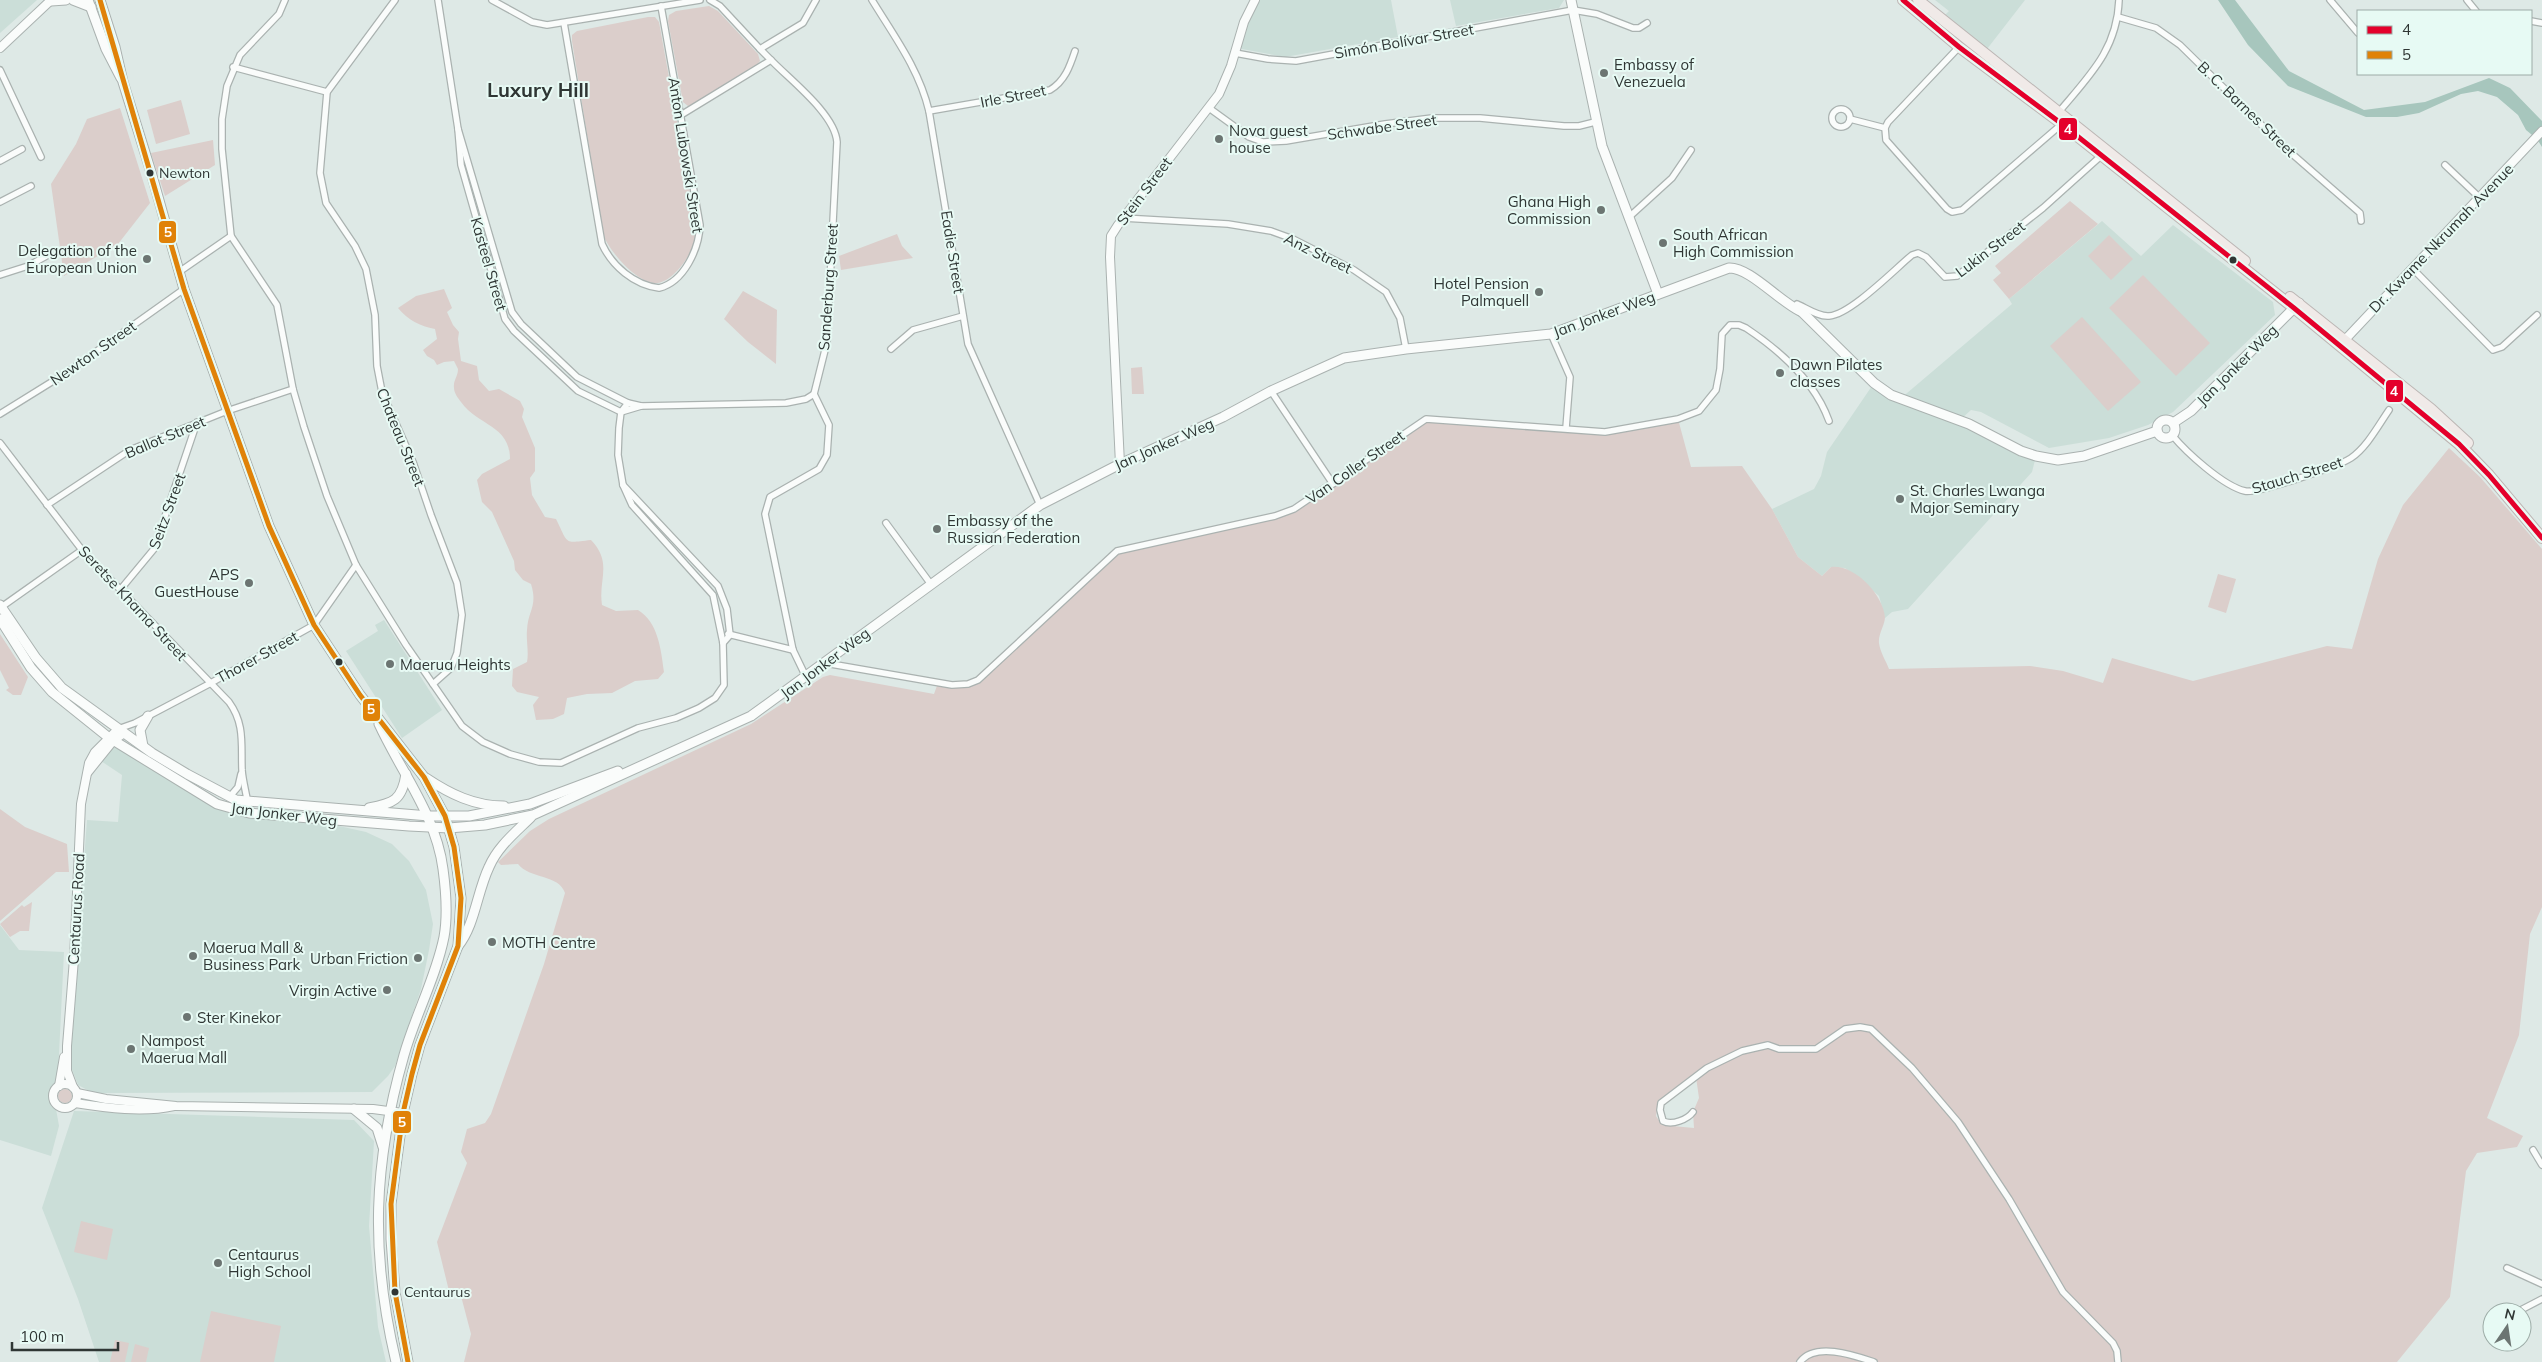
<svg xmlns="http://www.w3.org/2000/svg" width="2542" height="1362" viewBox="0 0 2542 1362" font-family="Mulish,sans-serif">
  <rect width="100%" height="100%" fill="#dee9e6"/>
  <g fill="#cbded8">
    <path d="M 0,0 L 37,0 L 0,33 Z"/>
    <path d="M 1255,0 L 1391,0 L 1398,37 L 1285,57 L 1242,49 L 1237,44 Z"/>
    <path d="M 1450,0 L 1564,0 L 1559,8 L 1456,26 Z"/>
    <path d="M 1935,0 L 2025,0 L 1987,49 L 1945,15 L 1949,11 Z"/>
    <path d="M 2102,221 L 2141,256 L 2173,225 L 2273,302 L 2275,315 L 2173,412 L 2148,425 L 2109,438 L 2049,448 L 1981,412 L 1971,410 L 1960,420 L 2036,456 L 2032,472 L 1908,609 L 1892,612 L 1885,618 L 1879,596 L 1855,575 L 1845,568 L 1831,567 L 1822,576 L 1798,557 L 1772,509 L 1814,489 L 1821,476 L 1827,452 L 1874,383 L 1900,399 L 2012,304 L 2009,299 Z"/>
    <path d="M 384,620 L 442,710 L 402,738 L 346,651 L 378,631 L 375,625 Z"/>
    <path d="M 110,748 L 117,748 L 210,804 L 330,824 L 366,832 L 392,844 L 409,861 L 426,890 L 433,924 L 429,950 L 421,989 L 395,1066 L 388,1076 L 372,1092 L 93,1093 L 78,1085 L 71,1067 L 73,1004 L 87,820 L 118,822 L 122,775 L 101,761 Z"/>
    <path d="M 0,925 L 19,950 L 64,952 L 58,1075 L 53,1086 L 52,1104 L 56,1109 L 59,1126 L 51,1156 L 0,1140 Z"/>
    <path d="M 74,1111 L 354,1120 L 374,1141 L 369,1226 L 378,1327 L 386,1362 L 99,1362 L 78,1299 L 42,1208 Z"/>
  </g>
  <g fill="#dbcecb" fill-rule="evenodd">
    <path d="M 709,6 L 718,11 L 758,54 L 760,61 L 756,66 L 695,105 L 688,106 L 683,102 L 668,21 L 669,15 L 676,11 Z"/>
    <path d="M 648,17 L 655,17 L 659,22 L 696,226 C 696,231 696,236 695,241 C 691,256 671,285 654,283 C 635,281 609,251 603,234 L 572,41 L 572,35 L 577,31 Z"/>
    <path d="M 181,100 L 190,134 L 156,144 L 147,110 Z"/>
    <path d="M 120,108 L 150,203 L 118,244 L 64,276 L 51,184 L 76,144 L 87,119 Z"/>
    <path d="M 213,140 L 215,165 L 165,196 L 151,153 Z"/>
    <path d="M 2070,201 L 2098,224 L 2009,299 L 1993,280 L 2001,273 L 1995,266 Z"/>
    <path d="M 897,234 L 902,246 L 913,258 L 841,270 L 839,256 Z"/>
    <path d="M 2109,235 L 2133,259 L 2111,280 L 2088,256 Z"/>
    <path d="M 2143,275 L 2210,343 L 2176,376 L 2109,308 Z"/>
    <path d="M 444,289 L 452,308 L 447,312 L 453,325 L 459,332 L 458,339 L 461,361 L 477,366 L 479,380 L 489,391 L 499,389 L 520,401 L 524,409 L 522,417 L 535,448 L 535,471 L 530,478 L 532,495 L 545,517 L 556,519 C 569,545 563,543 591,540 C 613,563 598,580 602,605 L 616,611 L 638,610 C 658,622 661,649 664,672 L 658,679 L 635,681 L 612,693 L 587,694 L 567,698 L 564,714 L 553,719 L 536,720 L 533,705 L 539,697 L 517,692 L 512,686 L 513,669 L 527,662 C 529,652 526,641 527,630 C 528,610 538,606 531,584 L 523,580 L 515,570 L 514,561 L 492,512 L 482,502 L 477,480 L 482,474 L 510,459 C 510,425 478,426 461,402 C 458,398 454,393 454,388 C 453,380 458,377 458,369 L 454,361 L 444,362 L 437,365 L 434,360 L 427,356 L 423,350 L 437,339 L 435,329 C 420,326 408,320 398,308 L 416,296 Z"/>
    <path d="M 743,291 L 777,310 L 776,364 L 748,342 L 724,319 Z"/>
    <path d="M 2082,317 L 2141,382 L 2108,411 L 2050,346 Z"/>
    <path d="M 1142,367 L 1144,394 L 1132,394 L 1131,368 Z"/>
    <path d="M 1426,419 L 1605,432 L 1678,419 L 1691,467 L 1742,466 L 1772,509 L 1798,557 L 1822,576 L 1831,567 C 1855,564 1883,595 1885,617 C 1885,625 1878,634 1879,643 C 1880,652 1886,661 1889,669 L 2030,666 L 2063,671 L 2103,683 L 2112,658 L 2193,681 L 2327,646 L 2352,649 L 2378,559 L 2403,505 L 2449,448 L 2480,477 L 2542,549 L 2542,907 L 2530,934 L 2519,1035 L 2487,1118 L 2523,1136 L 2517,1147 L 2477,1153 L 2466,1171 L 2450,1297 L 2397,1362 L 464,1362 L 471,1334 L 461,1296 L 449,1291 L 437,1242 L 467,1163 L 461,1152 L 467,1129 L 485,1123 L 491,1114 L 544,964 L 565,893 C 559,874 529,879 518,864 L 501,865 L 498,862 L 530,831 L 549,819 L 751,724 L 823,677 L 830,675 L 934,694 L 938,683 L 973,683 L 1117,551 L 1275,516 L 1294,509 ZM 1696,1077 L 1699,1098 L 1693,1112 L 1694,1128 L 1662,1125 L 1656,1116 L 1659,1101 L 1665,1100 Z"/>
    <path d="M 2218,574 L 2236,579 L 2226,613 L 2208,607 Z"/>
    <path d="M 0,634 L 28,677 L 21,695 L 13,695 L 6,690 L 9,688 L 0,670 Z"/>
    <path d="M 0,809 L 25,827 L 67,844 L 69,872 L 56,872 L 0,921 Z"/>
    <path d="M 32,902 L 29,931 L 20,931 L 10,937 L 0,924 L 22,905 L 24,907 Z"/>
    <circle cx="65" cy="1096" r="7"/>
    <path d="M 81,1221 L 113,1229 L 107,1260 L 74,1252 Z"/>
    <path d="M 211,1311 L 281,1326 L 274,1362 L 200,1362 Z"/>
    <path d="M 115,1340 L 129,1343 L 125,1362 L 110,1362 Z"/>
    <path d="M 135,1344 L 149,1348 L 146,1362 L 131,1362 Z"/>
  </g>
  <path fill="#a7c6bd" d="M 2218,0 L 2235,0 L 2289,71 L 2364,110 L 2425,102 L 2489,78 L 2510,88 L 2542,121 L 2542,147 L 2537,139 L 2526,130 L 2518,115 L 2497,97 L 2478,91 L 2461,94 L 2419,113 L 2397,117 L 2366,117 L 2288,86 L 2248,45 Z"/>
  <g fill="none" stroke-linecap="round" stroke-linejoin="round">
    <defs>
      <g id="minor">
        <path d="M 285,0 L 279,14 L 240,55 L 227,86 L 222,119 L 222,149 L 231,236 L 277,305 L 293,389 L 304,427 L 327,496 L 356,565 L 406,645 L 462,726 L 483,742 L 510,754 L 539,762 L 561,763 L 638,728 L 676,718 L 699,708 L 715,698 L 724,685 L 723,643 L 713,595 L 632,505 L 623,485 L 618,455 L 619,428 L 621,412 L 628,403"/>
        <path d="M 395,0 L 327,92 L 320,173 L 326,203 L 355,246 L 366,269 L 375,315 L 377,366 L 382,392 L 413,462 L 431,515 L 457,583 L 462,615 L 457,653 L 451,668 L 433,684"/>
        <path d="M 438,0 L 458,129 L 461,165 L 505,319 L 514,331 L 578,391 L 621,412 L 641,406"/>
        <path d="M 492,0 L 532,22 L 547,25 L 700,0"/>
        <path d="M 710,0 L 720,6 L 760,49"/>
        <path d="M 872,0 C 894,36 919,69 929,111 L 968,344 L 1040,505"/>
        <path d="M 2330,0 L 2358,33"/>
        <path d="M 2467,0 L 2476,11"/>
        <path d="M 2118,17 L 2156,28 L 2180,45 L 2283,146 L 2360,213 L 2361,221"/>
        <path d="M 2531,21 L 2542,23"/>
        <path d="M 564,23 L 602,244 C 612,266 634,285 659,288 C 684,282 699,249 700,225 L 661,6"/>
        <path d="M 1960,46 L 1888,122 L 1885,128 L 1886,140 L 1947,209 L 1952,212 L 1962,210 L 2063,123"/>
        <path d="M 1235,53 L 1268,59 L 1296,61 L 1573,10 L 1597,14 L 1633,28 L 1639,28 L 1647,23"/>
        <path d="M 771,60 C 790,80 835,114 837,142 L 827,342 L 814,394 L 829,425 L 827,455 L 819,469 L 770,497 L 765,514 L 793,650 L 806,677"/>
        <path d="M 233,67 L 327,92"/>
        <path d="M 0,70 L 41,157"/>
        <path d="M 1209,108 L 1249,137 L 1263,142 L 1286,141 L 1385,124 L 1432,118 L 1480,118 L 1564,126 L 1579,126 L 1595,122"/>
        <circle cx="1841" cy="118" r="9"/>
        <path d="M 929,111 L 1050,90 C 1065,81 1070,66 1075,51"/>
        <path d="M 2058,113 C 2089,76 2117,50 2119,0"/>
        <path d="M 681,115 L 771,60 L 760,49 L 803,23 L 816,0"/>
        <path d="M 1850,119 L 1885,128"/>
        <path d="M 458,129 L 512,312 L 521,324 L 577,377 L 628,403 L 641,406 L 786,403 L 806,399 L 814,394"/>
        <path d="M 0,161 L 22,149"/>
        <path d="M 2445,165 L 2480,198"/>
        <path d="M 0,202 L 31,186"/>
        <path d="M 1123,218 L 1228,224 L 1271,231 L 1293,239 L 1354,270 L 1386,292 L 1400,318 L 1406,349"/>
        <path d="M 1628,218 L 1672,178 L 1691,150"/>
        <path d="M 2412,268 L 2493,350 L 2502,347 L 2537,315"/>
        <path d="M 179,272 L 231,236"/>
        <path d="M 0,275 L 28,266 L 48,255"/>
        <path d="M 1797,304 C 1806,308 1819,317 1829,316 C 1850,315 1895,269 1912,255 L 1918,253 L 1926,257 L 1945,277 L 1957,276 L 2043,208 L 2102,155"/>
        <path d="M 1551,334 L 1570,377 L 1566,428"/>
        <path d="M 891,349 L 913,330 L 963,316"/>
        <path d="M 1271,391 L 1333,484"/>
        <path d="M 0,414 L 66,373 L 184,289"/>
        <path d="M 2172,435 C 2186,452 2223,486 2245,491 C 2257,494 2339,466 2351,458 C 2367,447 2378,426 2389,410"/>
        <path d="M 0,443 L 82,550 L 229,702 C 245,724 241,744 242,770 C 243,784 248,798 249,813"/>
        <path d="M 623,485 L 718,586 L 727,609 L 730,635 L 723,643"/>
        <path d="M 47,505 L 130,450 L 227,411 L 293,389"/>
        <path d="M 886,523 L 930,583"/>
        <path d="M 120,590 L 154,549 L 197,422"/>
        <path d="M 0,608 L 82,550"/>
        <path d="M 728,634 L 793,650"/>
        <path d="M 825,663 L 952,685 L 968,684 L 978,680 L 1117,551 L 1275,516 L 1294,509 L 1426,419 L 1605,432 L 1678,419 L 1699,411 L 1716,390 L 1720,369 L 1722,334 L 1730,325 L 1739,325 L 1746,328 C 1779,350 1815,382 1829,421"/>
        <path d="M 118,729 L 135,723 L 209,684 L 314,625 L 356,565"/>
        <path d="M 233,800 L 232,794 L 238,787 L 241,774"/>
        <path d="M 1693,1112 C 1688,1119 1672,1126 1663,1121 L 1660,1110 L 1661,1103 L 1707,1068 L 1742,1051 L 1768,1045 L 1779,1049 L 1816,1049 L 1845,1029 L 1860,1027 L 1871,1029 L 1912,1068 L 1958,1122 L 2009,1199 L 2063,1292 L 2113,1343 L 2117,1351 L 2118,1362"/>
        <path d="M 2533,1150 L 2542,1165"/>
        <path d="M 2507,1268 L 2542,1284"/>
        <path d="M 2517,1312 L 2542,1299"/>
        <path d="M 1800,1362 C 1815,1342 1853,1355 1874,1362"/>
      </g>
      <g id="tertiary">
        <path d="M 0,48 L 51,0"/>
        <path d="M 2341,344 L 2542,131"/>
        <path d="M 1120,464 L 1110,257 L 1111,236 L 1118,225 L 1219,94 L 1231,66 L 1244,22 L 1255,0"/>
        <path d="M 88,772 L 113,741 L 124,733"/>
        <circle cx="65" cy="1096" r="12"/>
        <path d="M 59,1086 L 64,1057"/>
        <path d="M 73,1087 L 67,1071 L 67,1046 L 74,959 L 81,804 L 89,763 L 95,752 L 118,729"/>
        <path d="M 77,1093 L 106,1099 L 176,1106 L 373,1109 L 403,1113"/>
        <path d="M 75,1103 C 107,1108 143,1113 174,1106"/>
      </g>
      <g id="secondary">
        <path d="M 73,0 L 91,7"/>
        <path d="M 88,0 L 106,49 L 121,78"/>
        <path d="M 100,0 L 115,47 L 123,82 L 151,172 L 184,289 L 269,526 L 314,625 L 360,695 L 424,777 L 445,816 L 454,847 L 461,898 L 458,946 L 420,1045 L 412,1074 L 403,1113 L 391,1204 L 391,1239 L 395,1292 L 408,1362"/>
        <path d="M 1571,0 L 1602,146 L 1658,294"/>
        <path d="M 51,1 L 66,0"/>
        <path d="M 1798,308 L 1874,383 L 1891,395 L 1969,424 L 2021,451 L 2036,456 L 2058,460 L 2084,456 L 2157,431"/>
        <circle cx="2166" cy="429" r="9"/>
        <path d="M 2173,423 L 2191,411 L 2299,303"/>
        <path d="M 0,605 L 36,658 L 62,688 L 152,753 L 187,774 L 236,800 L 429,816 L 469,816 L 530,804 L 618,771"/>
        <path d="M 0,619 L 31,668 L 52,692 L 108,737 L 217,804 L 249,813 L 409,826 L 449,828 L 485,825 L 533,815 L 751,716 L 1040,505 L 1120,464 L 1223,417 L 1271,391 L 1344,358 L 1406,349 L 1551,334 L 1729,268 C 1749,267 1779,301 1800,311"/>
        <path d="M 379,724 C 401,772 436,815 443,869 C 446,891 448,915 444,937 C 436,977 415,1016 404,1055 C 373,1164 370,1252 396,1362"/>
        <path d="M 143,746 L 140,730 L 148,716"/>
        <path d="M 426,778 C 450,794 474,806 504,806"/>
        <path d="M 369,808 C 393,803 402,801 406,774"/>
        <path d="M 458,946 C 475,925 477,892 489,867 C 498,846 516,832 531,817"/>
        <path d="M 354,1109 L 377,1128 L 383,1147"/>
      </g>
      <g id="trunk">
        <path d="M 1903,0 L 1959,47 L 2062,124 L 2294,308 L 2459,444 L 2489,475 L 2542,538"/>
        <path d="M 1918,0 L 2245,261"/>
        <path d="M 2290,297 L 2431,409 L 2468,443"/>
      </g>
    </defs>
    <use href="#minor" stroke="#aab2b0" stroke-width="8"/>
    <use href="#tertiary" stroke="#aab2b0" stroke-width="10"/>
    <use href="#secondary" stroke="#aab2b0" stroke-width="11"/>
    <use href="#trunk" stroke="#bcb6b4" stroke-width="12"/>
    <use href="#minor" stroke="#fafcfb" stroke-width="5.5"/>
    <use href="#tertiary" stroke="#fafcfb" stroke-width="8"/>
    <use href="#secondary" stroke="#fafcfb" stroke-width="9"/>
    <use href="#trunk" stroke="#f0eae8" stroke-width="10"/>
    <defs>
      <path id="bus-1" d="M 1903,0 L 1959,47 L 2062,124 L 2294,308 L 2459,444 L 2489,475 L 2542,538"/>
      <path id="bus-2" d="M 100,0 L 184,289 L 269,526 L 314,625 L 360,695 L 424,777 L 445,816 L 454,847 L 461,898 L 458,946 L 420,1045 L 412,1074 L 403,1113 L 391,1204 L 395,1292 L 408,1362"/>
    </defs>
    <use href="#bus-1" stroke="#e7faf4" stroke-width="9"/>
    <use href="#bus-2" stroke="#e7faf4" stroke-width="9"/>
    <use href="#bus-1" stroke="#e4002b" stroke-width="5"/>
    <use href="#bus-2" stroke="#e08208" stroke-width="5"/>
  </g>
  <g fill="#6c7572" stroke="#e7faf4" stroke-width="2">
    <circle cx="1604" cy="73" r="5"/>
    <circle cx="1219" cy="139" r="5"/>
    <circle cx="1601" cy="210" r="5"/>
    <circle cx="1663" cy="243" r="5"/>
    <circle cx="147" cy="259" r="5"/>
    <circle cx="1539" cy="292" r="5"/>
    <circle cx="1780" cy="373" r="5"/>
    <circle cx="1900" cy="499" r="5"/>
    <circle cx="937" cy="529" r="5"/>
    <circle cx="249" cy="583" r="5"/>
    <circle cx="390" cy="664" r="5"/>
    <circle cx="492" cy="942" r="5"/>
    <circle cx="193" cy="956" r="5"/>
    <circle cx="418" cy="958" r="5"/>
    <circle cx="387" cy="990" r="5"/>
    <circle cx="187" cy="1017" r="5"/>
    <circle cx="131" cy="1049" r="5"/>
    <circle cx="218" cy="1263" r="5"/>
  </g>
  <g fill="#2f3634" stroke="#e7faf4" stroke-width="2">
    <circle cx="150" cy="173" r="4.5"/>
    <circle cx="2233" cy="260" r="4.5"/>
    <circle cx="339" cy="662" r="4.5"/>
    <circle cx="395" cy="1292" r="4.5"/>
  </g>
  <g text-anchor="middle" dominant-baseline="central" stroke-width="4" stroke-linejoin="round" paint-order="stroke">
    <g font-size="14" fill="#2f3634" stroke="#e7faf4" text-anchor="start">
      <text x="159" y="173">Newton</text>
      <text x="404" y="1292">Centaurus</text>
    </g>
    <g font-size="15" fill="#2f3634" stroke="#e7faf4">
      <text transform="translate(1404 41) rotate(-10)">Simón Bolívar Street</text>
      <text transform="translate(1013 96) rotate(-11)">Irle Street</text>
      <text transform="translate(2247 109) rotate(44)">B. C. Barnes Street</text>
      <text transform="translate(1382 127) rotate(-8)">Schwabe Street</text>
      <text transform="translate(686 155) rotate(81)">Anton Lubowski Street</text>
      <text transform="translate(1144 191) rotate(-53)">Stein Street</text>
      <text transform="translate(2441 238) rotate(-46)">Dr. Kwame Nkrumah Avenue</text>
      <text transform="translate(1990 249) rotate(-37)">Lukin Street</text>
      <text transform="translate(953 252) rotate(81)">Eadie Street</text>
      <text transform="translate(1318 253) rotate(26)">Anz Street</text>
      <text transform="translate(489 264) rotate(74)">Kasteel Street</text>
      <text transform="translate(828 287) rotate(-86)">Sanderburg Street</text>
      <text transform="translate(1604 314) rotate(-20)">Jan Jonker Weg</text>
      <text transform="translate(93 353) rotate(-35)">Newton Street</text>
      <text transform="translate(2237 365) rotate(-45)">Jan Jonker Weg</text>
      <text transform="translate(165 437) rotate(-23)">Ballot Street</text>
      <text transform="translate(401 437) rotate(68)">Chateau Street</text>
      <text transform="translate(1164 444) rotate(-24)">Jan Jonker Weg</text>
      <text transform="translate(1355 467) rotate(-35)">Van Coller Street</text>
      <text transform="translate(2297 475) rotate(-17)">Stauch Street</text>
      <text transform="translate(167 511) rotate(-70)">Seitz Street</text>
      <text transform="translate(133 603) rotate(47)">Seretse Khama Street</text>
      <text transform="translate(257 657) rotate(-29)">Thorer Street</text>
      <text transform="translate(825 663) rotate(-37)">Jan Jonker Weg</text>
      <text transform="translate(284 814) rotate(7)">Jan Jonker Weg</text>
      <text transform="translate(76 909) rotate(-87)">Centaurus Road</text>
    </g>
    <g font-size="15" fill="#2f3634" stroke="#e7faf4" text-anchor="start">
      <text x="1614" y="64">Embassy of<tspan x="1614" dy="17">Venezuela</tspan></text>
      <text x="1229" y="130">Nova guest<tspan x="1229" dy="17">house</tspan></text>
      <text x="1591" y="201" text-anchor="end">Ghana High<tspan x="1591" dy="17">Commission</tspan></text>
      <text x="1673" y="234">South African<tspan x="1673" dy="17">High Commission</tspan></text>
      <text x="137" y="250" text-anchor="end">Delegation of the<tspan x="137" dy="17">European Union</tspan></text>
      <text x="1529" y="283" text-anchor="end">Hotel Pension<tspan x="1529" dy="17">Palmquell</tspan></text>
      <text x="1790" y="364">Dawn Pilates<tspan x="1790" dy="17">classes</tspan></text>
      <text x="1910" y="490">St. Charles Lwanga<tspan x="1910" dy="17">Major Seminary</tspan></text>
      <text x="947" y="520">Embassy of the<tspan x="947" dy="17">Russian Federation</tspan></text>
      <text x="239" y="574" text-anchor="end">APS<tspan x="239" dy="17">GuestHouse</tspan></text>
      <text x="400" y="664">Maerua Heights</text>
      <text x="502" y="942">MOTH Centre</text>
      <text x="203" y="947">Maerua Mall &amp;<tspan x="203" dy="17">Business Park</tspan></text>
      <text x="408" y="958" text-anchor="end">Urban Friction</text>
      <text x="377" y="990" text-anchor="end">Virgin Active</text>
      <text x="197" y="1017">Ster Kinekor</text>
      <text x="141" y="1040">Nampost<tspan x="141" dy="17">Maerua Mall</tspan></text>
      <text x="228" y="1254">Centaurus<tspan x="228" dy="17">High School</tspan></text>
    </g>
    <g font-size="20" font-weight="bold" fill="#2f3634" stroke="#e7faf4">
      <text x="538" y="89">Luxury Hill</text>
    </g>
  </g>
  <g stroke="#e7faf4" stroke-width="2">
    <rect x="2058" y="117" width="20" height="24" rx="5" fill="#e4002b"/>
    <rect x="158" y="220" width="19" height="24" rx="5" fill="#e08208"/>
    <rect x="2385" y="379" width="19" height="24" rx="5" fill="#e4002b"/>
    <rect x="362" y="698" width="19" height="24" rx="5" fill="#e08208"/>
    <rect x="392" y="1110" width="20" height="24" rx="5" fill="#e08208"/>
  </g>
  <g font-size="14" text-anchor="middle" font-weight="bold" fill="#fff">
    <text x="2068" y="134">4</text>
    <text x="168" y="237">5</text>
    <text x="2394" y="396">4</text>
    <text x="371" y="714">5</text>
    <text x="402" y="1127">5</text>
  </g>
  <rect x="2357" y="10" width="175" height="65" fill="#e7faf4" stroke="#9daca7"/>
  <rect x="2367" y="26" width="25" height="8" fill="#e4002b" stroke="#9daca7"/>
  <text x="2402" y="35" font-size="15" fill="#2f3634">4</text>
  <rect x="2367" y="51" width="25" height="8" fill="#e08208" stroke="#9daca7"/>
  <text x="2402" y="60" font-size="15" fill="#2f3634">5</text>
  <g transform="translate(2507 1327) rotate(13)"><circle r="24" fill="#e7faf4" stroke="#9daca7"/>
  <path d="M0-4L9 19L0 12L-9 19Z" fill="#6c7572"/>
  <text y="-8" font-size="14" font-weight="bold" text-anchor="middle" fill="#2f3634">N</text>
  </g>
  <path d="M12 1342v8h106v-8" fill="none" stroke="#2f3634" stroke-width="2.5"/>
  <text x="20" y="1342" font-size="15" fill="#2f3634" stroke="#e7faf4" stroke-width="4" paint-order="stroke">100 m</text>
</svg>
